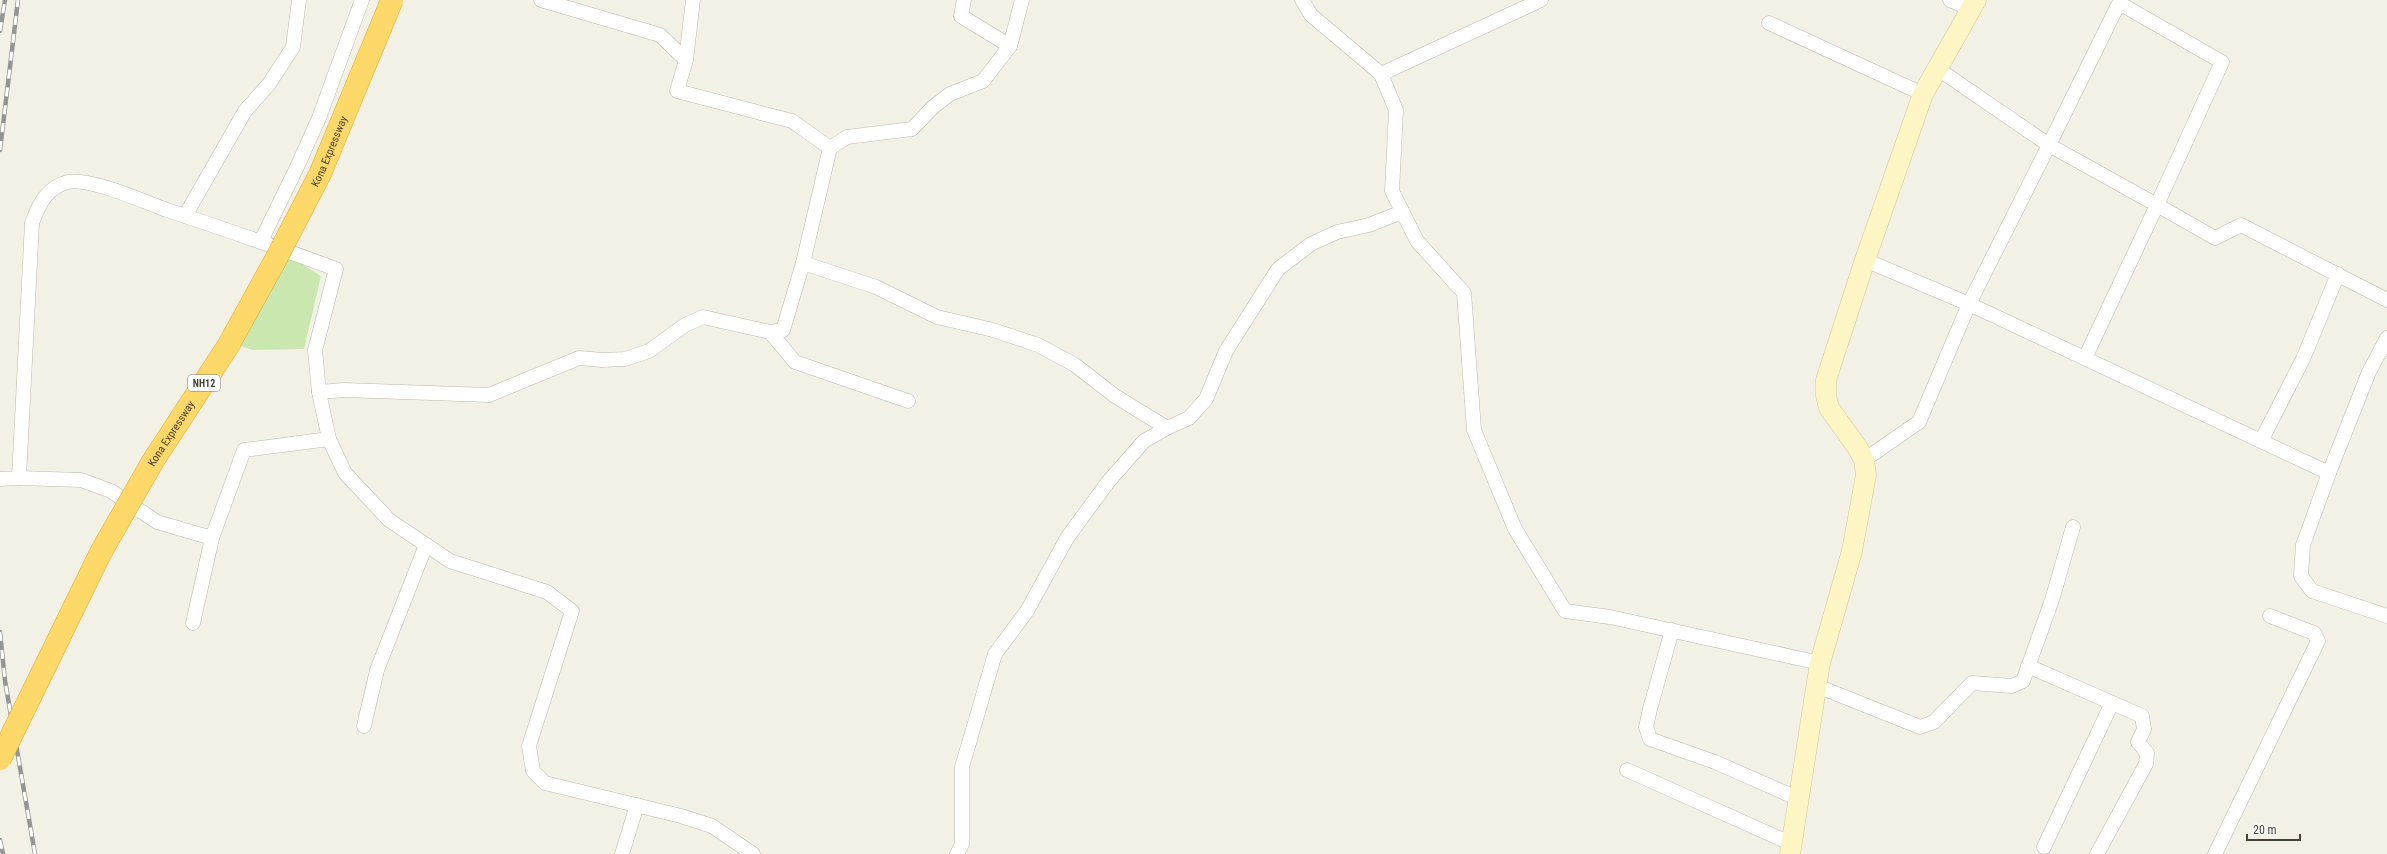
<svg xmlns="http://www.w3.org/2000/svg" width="2387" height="854" viewBox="0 0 2387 854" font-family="'Roboto Condensed',sans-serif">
  <rect width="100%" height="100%" fill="#f3f0e6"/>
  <path fill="#c9e7af" d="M 282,256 L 302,264 L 321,276 L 304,349 L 253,350 L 234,344 Z"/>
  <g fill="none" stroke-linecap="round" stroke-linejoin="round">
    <defs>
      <g id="street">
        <path d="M 541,0 L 660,35 L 686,60 L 677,91 L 792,121 L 830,148"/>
        <path d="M 964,0 L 961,16 L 1010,46"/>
        <path d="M 1302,0 L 1311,15 L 1381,74 L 1396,110 L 1392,191 L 1417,241 L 1464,293 L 1474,430 L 1515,529 L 1565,611 L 1610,617 L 1820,663"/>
        <path d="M 1950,0 L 1971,9"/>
        <path d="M 2119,3 L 2222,62 L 2157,205 L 2049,145 Z"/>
        <path d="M 1769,23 L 1923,94"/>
        <path d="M 686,60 L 693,0"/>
        <path d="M 1381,74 L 1541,0"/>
        <path d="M 185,216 L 245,111 L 269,84 L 293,47 L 299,0"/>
        <path d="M 261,241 L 297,167 L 319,118 L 362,0"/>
        <path d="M 1865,260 L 1969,304 L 2329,473"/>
        <path d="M 803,263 L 876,287 L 937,317 L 993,330 L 1038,345 L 1075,365 L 1115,396 L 1167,428 L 1189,418 L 1206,399 L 1226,351 L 1278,269 L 1311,244 L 1337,232 L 1369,225 L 1402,212"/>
        <path d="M 770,332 L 795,362 L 908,401"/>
        <path d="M 2387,338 L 2369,372 L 2329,473 L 2303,545 L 2301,576 L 2312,591 L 2387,616"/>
        <path d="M 2085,358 L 2157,205 L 2215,238 L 2241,225 L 2387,300"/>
        <path d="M 319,392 L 344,390 L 489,395 L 579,358 L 602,360 L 625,359 L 649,351 L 685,325 L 703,317 L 770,332 L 783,330 L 803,263 L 830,148 L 847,137 L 912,129 L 933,107 L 950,94 L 983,81 L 1010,46 L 1022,0"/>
        <path d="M 2261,441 L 2303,359 L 2338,274"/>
        <path d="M 1864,460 L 1919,422 L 1969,304 L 2049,145 L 1938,69"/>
        <path d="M 19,478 L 81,480 L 111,491 L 157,522 L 212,538"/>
        <path d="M 0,479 L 19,478 L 32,223 C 39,204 47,187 68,182 C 89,177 145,202 167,210 C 224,229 280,248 336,269 L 315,350 L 319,392 L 329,439 L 345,473 L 389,520 L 450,561 L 547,592 L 572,611 L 529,746 L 533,771 L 545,783 L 681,816 L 712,826 L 753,854"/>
        <path d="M 193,623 L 212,538 L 244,450 L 329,439"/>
        <path d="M 1672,630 L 1650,709 L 1646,727 L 1650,739 L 1715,762 L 1799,799"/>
        <path d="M 2028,666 L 2142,716 L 2144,729 L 2138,742 L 2147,753 L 2146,764 L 2097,854"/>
        <path d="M 1817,686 L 1920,727 L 1934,722 L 1972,683 L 2012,686 L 2023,681 L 2052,600 L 2073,527"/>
        <path d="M 364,726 L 377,670 L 426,545"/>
        <path d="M 1627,770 L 1792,844"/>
        <path d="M 2044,847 L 2112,703"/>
        <path d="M 622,854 L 637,805"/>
        <path d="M 957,854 L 962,844 L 962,767 L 995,654 L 1027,611 L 1067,538 L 1108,482 L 1144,441 L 1167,428"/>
        <path d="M 2215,854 L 2318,641 L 2314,633 L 2270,616"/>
      </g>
      <path id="secondary" d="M 1790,854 L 1820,663 L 1852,551 L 1866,475 L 1864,460 L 1857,447 L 1829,408 L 1826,395 L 1826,380 L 1865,260 L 1923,94 L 1976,0"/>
    </defs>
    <use href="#street" stroke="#beb9a9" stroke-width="15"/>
    <use href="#secondary" stroke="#d2c897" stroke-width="21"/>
    <use href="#street" stroke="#fff" stroke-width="14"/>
    <use href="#secondary" stroke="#fef5c5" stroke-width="20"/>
    <defs>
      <g id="rail">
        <path d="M 0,31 L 5,0"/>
        <path d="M 0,150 L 18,0"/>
        <path d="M 0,632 L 5,681 L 35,854"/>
        <path d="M 0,840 L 3,854"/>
      </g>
    </defs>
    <use href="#rail" stroke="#959595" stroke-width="4.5"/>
    <use href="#rail" stroke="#fff" stroke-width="3" stroke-dasharray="9" stroke-linecap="butt"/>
    <defs>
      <g id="highway-bridge">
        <path id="s1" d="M 0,759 L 101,552 L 153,461 L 228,346 L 276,259 L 320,174 L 392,0"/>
      </g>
    </defs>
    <use href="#highway-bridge" stroke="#dbae38" stroke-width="23" stroke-linecap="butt"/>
    <use href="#highway-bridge" stroke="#fcd868" stroke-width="22"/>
  </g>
  <g text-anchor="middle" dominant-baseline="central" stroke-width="4" stroke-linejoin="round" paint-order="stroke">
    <rect fill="#fff" stroke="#7d7a72" stroke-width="1" x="188" y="375" width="32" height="16" rx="3"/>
    <g font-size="10" font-weight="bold" fill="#454135">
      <text x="204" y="383">NH12</text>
    </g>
    <g font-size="11" fill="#454135" stroke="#fff">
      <text stroke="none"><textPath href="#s1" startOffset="692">Kona Expressway</textPath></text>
      <text stroke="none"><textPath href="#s1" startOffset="368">Kona Expressway</textPath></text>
    </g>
  </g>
  <path d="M2247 834v6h53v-6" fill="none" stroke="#454135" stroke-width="2"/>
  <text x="2253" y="834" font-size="12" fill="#454135" stroke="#ffffff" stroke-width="3" paint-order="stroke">20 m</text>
</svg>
